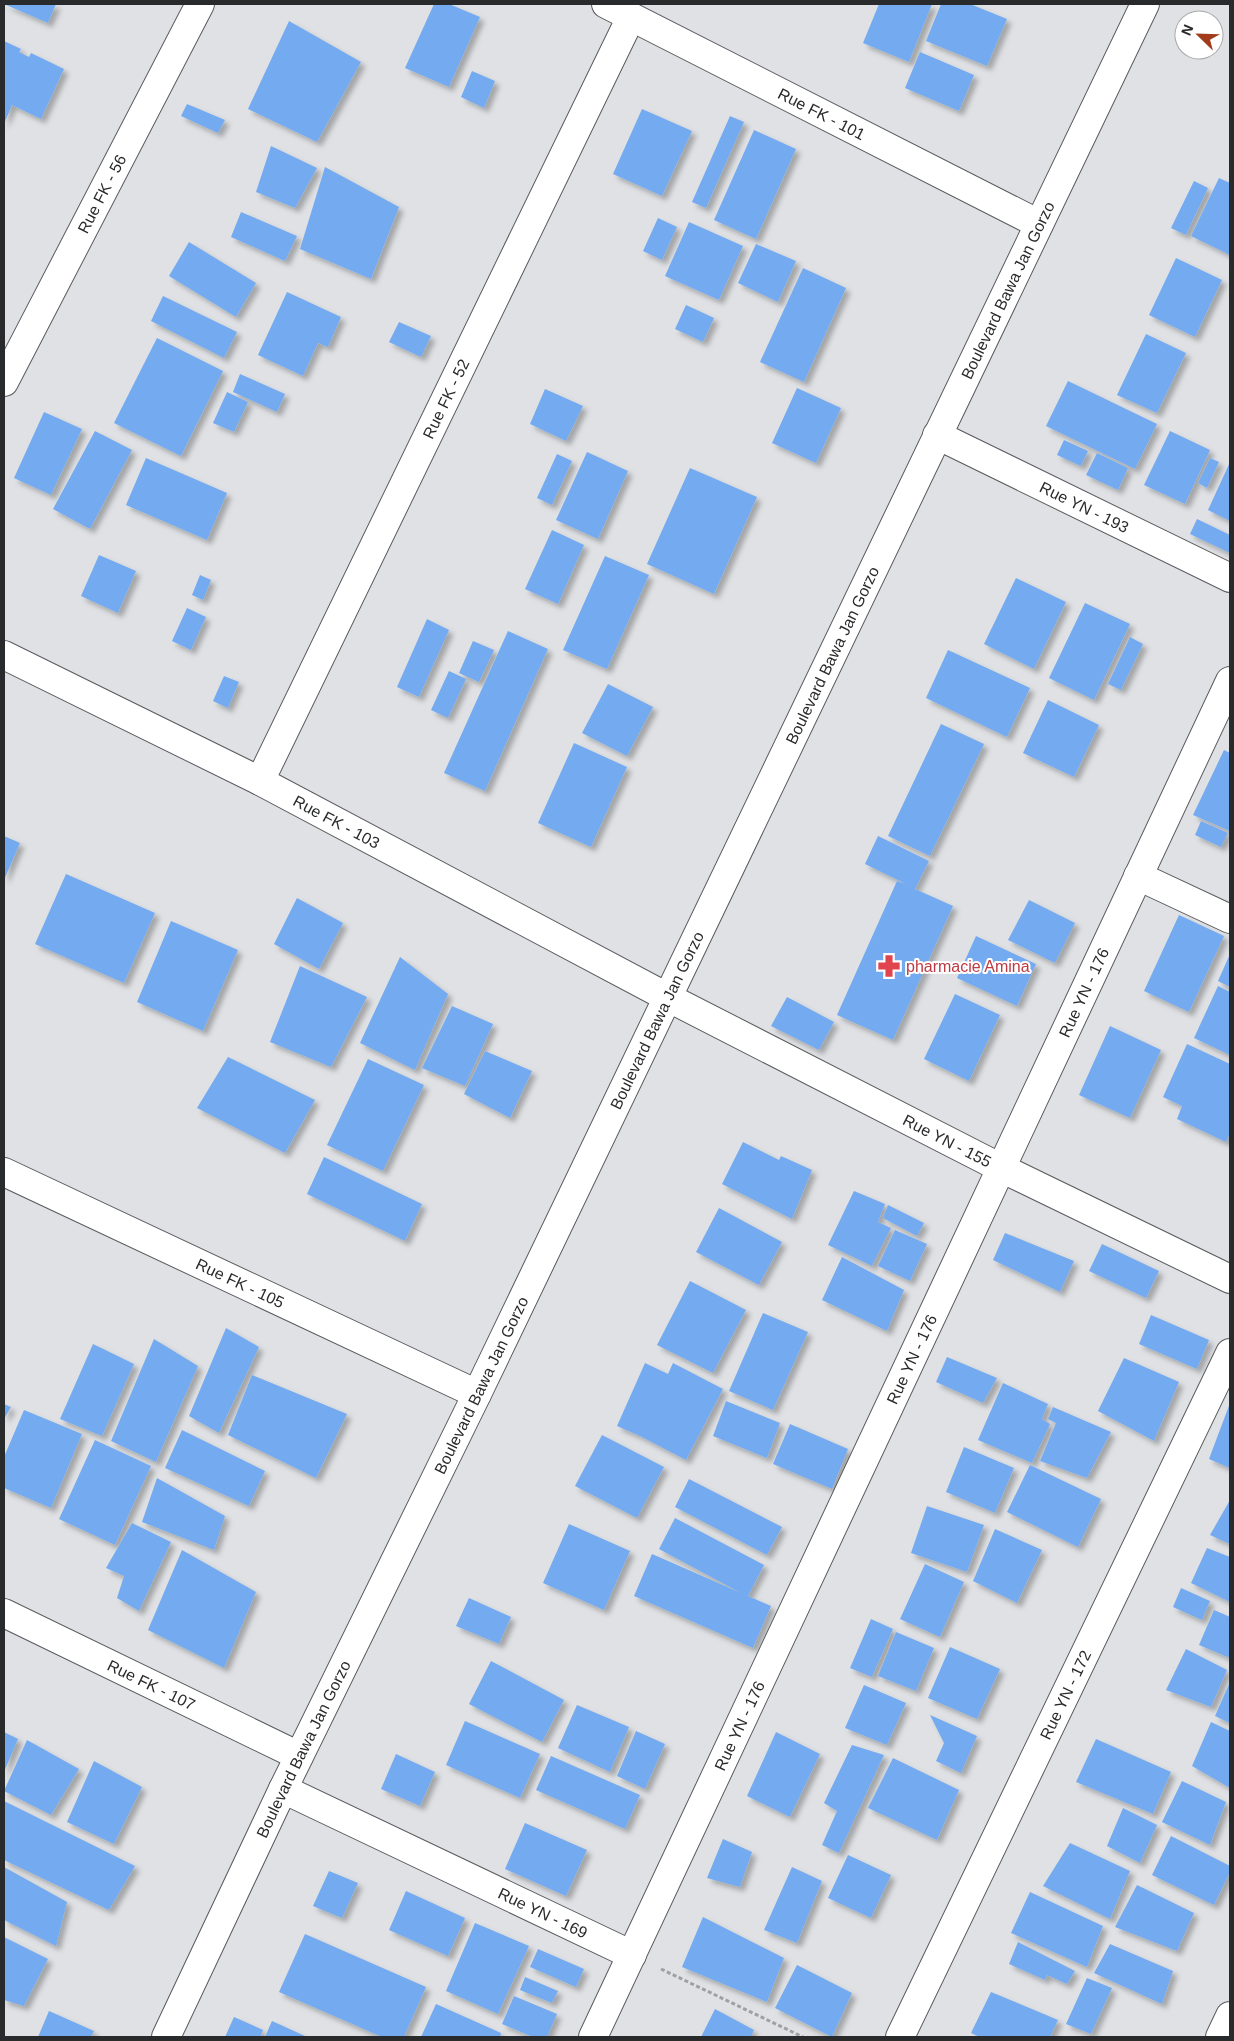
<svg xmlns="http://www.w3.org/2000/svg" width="1234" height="2041" viewBox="0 0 1234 2041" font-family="Arial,sans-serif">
  <defs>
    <filter id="shadow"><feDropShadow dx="4.5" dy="4.5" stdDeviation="2.5" flood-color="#0004"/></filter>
  </defs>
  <rect width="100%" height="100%" fill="#dfe1e4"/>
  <g fill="#73aaf0" filter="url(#shadow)">
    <path d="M 4,4 L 56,4 L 48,23 Z"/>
    <path d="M 434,4 L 449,4 L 480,17 L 449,87 L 405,68 Z"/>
    <path d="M 879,4 L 932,4 L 909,62 L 863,43 Z"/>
    <path d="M 941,4 L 970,4 L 1007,19 L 987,66 L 926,41 Z"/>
    <path d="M 289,21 L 361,62 L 317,142 L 248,109 Z"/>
    <path d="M 4,41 L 21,49 L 19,52 L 29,57 L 31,53 L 64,69 L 41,119 L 12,105 L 4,124 Z"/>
    <path d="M 920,52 L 974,75 L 959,111 L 905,88 Z"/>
    <path d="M 472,71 L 495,81 L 484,108 L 461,97 Z"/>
    <path d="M 187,104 L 225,120 L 218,133 L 181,116 Z"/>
    <path d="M 642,109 L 692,131 L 662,196 L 613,174 Z"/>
    <path d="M 730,116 L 744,122 L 706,208 L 692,202 Z"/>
    <path d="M 754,130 L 796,149 L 756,239 L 714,220 Z"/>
    <path d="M 271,146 L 317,168 L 295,208 L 256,192 Z"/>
    <path d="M 325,167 L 399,207 L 371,279 L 300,249 Z"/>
    <path d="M 1219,178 L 1230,183 L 1230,255 L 1191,236 Z"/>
    <path d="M 1194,181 L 1208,188 L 1186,235 L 1171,228 Z"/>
    <path d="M 241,212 L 297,236 L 285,261 L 231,237 Z"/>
    <path d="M 658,218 L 677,227 L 662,260 L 643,251 Z"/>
    <path d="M 689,222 L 743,246 L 719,300 L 665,276 Z"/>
    <path d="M 189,242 L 256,283 L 236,317 L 169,276 Z"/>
    <path d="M 756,244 L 796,261 L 778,302 L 738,283 Z"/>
    <path d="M 1176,258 L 1222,280 L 1195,337 L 1149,315 Z"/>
    <path d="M 803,268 L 846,288 L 804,382 L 760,362 Z"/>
    <path d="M 287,292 L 341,317 L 328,347 L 318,343 L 303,376 L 258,355 Z"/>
    <path d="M 163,296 L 237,332 L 224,358 L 151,321 Z"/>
    <path d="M 686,305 L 714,318 L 703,342 L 675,329 Z"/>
    <path d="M 399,322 L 431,336 L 421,357 L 389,342 Z"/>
    <path d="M 1146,334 L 1186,353 L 1157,413 L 1117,395 Z"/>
    <path d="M 157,338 L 223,371 L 181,456 L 114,423 Z"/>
    <path d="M 240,374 L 285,394 L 277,412 L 233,392 Z"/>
    <path d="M 1068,381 L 1157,424 L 1135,469 L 1046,426 Z"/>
    <path d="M 797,388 L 841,408 L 816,463 L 772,443 Z"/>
    <path d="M 545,389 L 583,406 L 566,441 L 530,424 Z"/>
    <path d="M 227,392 L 248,402 L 234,432 L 213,423 Z"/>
    <path d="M 44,412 L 82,429 L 51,495 L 14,478 Z"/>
    <path d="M 95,431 L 132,450 L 90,529 L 53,509 Z"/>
    <path d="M 1170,431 L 1210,450 L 1185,504 L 1144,485 Z"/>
    <path d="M 1064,440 L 1088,451 L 1081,466 L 1057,455 Z"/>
    <path d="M 587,452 L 628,471 L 598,539 L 556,520 Z"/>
    <path d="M 1097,453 L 1128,468 L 1118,490 L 1086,475 Z"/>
    <path d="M 557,454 L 572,461 L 552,505 L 537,498 Z"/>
    <path d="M 146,458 L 227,493 L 207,540 L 126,505 Z"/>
    <path d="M 1210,458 L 1219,462 L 1207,488 L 1198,483 Z"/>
    <path d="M 1230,462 L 1230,521 L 1208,510 Z"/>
    <path d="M 690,468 L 757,497 L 714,594 L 647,564 Z"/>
    <path d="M 1197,519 L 1230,535 L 1230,553 L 1190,534 Z"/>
    <path d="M 552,530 L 584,545 L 558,604 L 525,589 Z"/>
    <path d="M 99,555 L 136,571 L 118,613 L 81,596 Z"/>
    <path d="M 605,556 L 649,575 L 607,669 L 563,650 Z"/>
    <path d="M 200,575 L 211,580 L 203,600 L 192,595 Z"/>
    <path d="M 1016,578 L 1066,602 L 1034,669 L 984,644 Z"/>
    <path d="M 1085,603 L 1130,624 L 1094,700 L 1049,678 Z"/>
    <path d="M 187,608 L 206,617 L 191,650 L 172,641 Z"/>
    <path d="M 427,619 L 449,630 L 419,697 L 397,687 Z"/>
    <path d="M 508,631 L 548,649 L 485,791 L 444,773 Z"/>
    <path d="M 1130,637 L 1143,644 L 1121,690 L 1108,684 Z"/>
    <path d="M 473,641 L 494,650 L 479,682 L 459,673 Z"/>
    <path d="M 948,650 L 1030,688 L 1007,737 L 926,698 Z"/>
    <path d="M 449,671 L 466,679 L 448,718 L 431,710 Z"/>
    <path d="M 224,676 L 239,682 L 228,708 L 213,701 Z"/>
    <path d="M 608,684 L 653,707 L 627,756 L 582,733 Z"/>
    <path d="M 1048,700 L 1099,725 L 1074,777 L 1023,753 Z"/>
    <path d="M 941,724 L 984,744 L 930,856 L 888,836 Z"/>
    <path d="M 574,743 L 627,767 L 591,847 L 538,823 Z"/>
    <path d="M 1224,750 L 1230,753 L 1230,831 L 1193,815 Z"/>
    <path d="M 1201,821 L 1228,833 L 1221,847 L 1195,835 Z"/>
    <path d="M 4,836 L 20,843 L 4,880 Z"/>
    <path d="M 878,836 L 929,861 L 915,889 L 953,906 L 893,1040 L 837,1015 L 897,881 L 906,884 L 865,864 Z"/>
    <path d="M 66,874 L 155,913 L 124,983 L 35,944 Z"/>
    <path d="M 297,898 L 343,923 L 319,969 L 274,944 Z"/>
    <path d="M 1029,900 L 1075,923 L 1055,963 L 1008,940 Z"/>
    <path d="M 1179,915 L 1224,936 L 1189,1012 L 1144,991 Z"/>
    <path d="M 171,921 L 238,950 L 203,1031 L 137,1002 Z"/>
    <path d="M 976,936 L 1036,964 L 1017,1006 L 957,978 Z"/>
    <path d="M 1230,954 L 1230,987 L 1218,981 Z"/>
    <path d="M 400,957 L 448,994 L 415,1070 L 360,1043 Z"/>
    <path d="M 300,966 L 367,997 L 331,1067 L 270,1042 Z"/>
    <path d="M 1218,986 L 1230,992 L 1230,1055 L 1194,1038 Z"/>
    <path d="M 955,994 L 1000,1015 L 969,1081 L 924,1059 Z"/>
    <path d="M 787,997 L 834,1022 L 819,1050 L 771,1026 Z"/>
    <path d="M 452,1006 L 493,1024 L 465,1086 L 422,1068 Z"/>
    <path d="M 1110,1026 L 1161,1050 L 1130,1118 L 1079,1095 Z"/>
    <path d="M 1187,1044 L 1230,1064 L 1230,1133 L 1226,1142 L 1177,1119 L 1182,1106 L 1163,1097 Z"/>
    <path d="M 485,1051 L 532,1071 L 510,1118 L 464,1094 Z"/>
    <path d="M 228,1057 L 315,1100 L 285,1153 L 197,1108 Z"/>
    <path d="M 368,1059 L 424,1085 L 383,1171 L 327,1145 Z"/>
    <path d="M 743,1142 L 779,1160 L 781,1156 L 812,1170 L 792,1219 L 722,1184 Z"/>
    <path d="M 324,1157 L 422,1204 L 405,1241 L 307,1194 Z"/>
    <path d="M 854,1191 L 885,1204 L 878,1222 L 891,1228 L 872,1266 L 828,1245 Z"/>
    <path d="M 888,1205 L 924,1223 L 917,1236 L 883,1218 Z"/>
    <path d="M 719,1208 L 782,1242 L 759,1285 L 696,1252 Z"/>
    <path d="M 895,1230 L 927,1244 L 910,1281 L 878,1266 Z"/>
    <path d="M 1005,1233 L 1074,1261 L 1060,1292 L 993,1260 Z"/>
    <path d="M 1102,1244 L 1159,1271 L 1146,1298 L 1089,1271 Z"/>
    <path d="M 842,1257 L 904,1290 L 887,1331 L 822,1300 Z"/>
    <path d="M 690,1281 L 746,1310 L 713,1373 L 657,1345 Z"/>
    <path d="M 763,1313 L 808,1332 L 773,1410 L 729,1391 Z"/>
    <path d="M 1151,1315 L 1209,1340 L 1197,1369 L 1139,1344 Z"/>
    <path d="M 226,1328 L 259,1347 L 219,1433 L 189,1416 Z"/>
    <path d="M 154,1339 L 198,1366 L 156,1462 L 111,1441 Z"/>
    <path d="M 93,1344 L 134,1364 L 102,1436 L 60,1419 Z"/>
    <path d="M 947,1357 L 997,1378 L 983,1403 L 936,1382 Z"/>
    <path d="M 1124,1358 L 1179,1382 L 1154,1441 L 1098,1411 Z"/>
    <path d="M 645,1363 L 668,1374 L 673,1363 L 723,1389 L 686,1460 L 640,1436 L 617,1426 Z"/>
    <path d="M 252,1375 L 347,1414 L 316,1478 L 228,1435 Z"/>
    <path d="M 1003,1383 L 1048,1404 L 1042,1419 L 1050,1424 L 1032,1463 L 978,1440 Z"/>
    <path d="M 726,1401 L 780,1423 L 767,1458 L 713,1436 Z"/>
    <path d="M 1230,1403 L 1230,1468 L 1209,1459 Z"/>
    <path d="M 4,1404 L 11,1407 L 4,1419 Z"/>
    <path d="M 1053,1407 L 1111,1432 L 1087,1478 L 1040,1461 L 1056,1423 L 1048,1419 Z"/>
    <path d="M 24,1410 L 82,1434 L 51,1508 L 4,1488 L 4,1457 Z"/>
    <path d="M 790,1424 L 848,1449 L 832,1489 L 773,1464 Z"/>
    <path d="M 182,1430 L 265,1471 L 249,1506 L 165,1468 Z"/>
    <path d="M 602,1435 L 664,1467 L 637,1518 L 575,1486 Z"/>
    <path d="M 95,1440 L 151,1466 L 115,1545 L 59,1519 Z"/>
    <path d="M 964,1447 L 1014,1468 L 995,1513 L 946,1492 Z"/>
    <path d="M 1030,1465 L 1101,1499 L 1078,1547 L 1007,1512 Z"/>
    <path d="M 157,1478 L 225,1516 L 214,1550 L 142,1522 Z"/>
    <path d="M 689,1479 L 782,1527 L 767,1555 L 675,1507 Z"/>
    <path d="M 1230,1500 L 1230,1544 L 1210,1535 Z"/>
    <path d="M 927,1506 L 984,1525 L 967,1572 L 911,1553 Z"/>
    <path d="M 675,1518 L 764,1565 L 748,1596 L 771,1606 L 753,1648 L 634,1596 L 652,1554 L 741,1593 L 659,1549 Z"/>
    <path d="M 132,1523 L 171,1542 L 139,1611 L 117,1598 L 124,1576 L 106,1568 Z"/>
    <path d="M 569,1524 L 630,1551 L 604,1610 L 543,1583 Z"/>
    <path d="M 995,1529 L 1042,1550 L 1017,1603 L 973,1581 Z"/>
    <path d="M 1207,1548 L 1230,1557 L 1230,1602 L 1191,1583 Z"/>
    <path d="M 182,1550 L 256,1592 L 224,1668 L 148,1630 Z"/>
    <path d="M 925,1564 L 964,1582 L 940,1637 L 900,1619 Z"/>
    <path d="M 1181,1588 L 1210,1601 L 1202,1620 L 1173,1607 Z"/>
    <path d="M 469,1598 L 511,1617 L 499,1644 L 456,1626 Z"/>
    <path d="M 1214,1610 L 1230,1617 L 1230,1658 L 1199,1645 Z"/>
    <path d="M 871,1619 L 893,1629 L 872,1677 L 850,1668 Z"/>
    <path d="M 896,1632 L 934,1648 L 916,1691 L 878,1676 Z"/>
    <path d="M 950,1647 L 1000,1669 L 977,1719 L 928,1698 Z"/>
    <path d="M 1186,1649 L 1227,1670 L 1211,1707 L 1166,1690 Z"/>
    <path d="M 491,1661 L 564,1700 L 542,1742 L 469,1704 Z"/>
    <path d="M 1230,1682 L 1230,1723 L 1215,1716 Z"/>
    <path d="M 864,1685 L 906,1703 L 887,1745 L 845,1728 Z"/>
    <path d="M 577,1705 L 629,1727 L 610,1772 L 558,1748 Z"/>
    <path d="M 930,1715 L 977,1736 L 961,1773 L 936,1761 L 944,1743 Z"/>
    <path d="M 465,1721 L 540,1754 L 520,1798 L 446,1765 Z"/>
    <path d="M 1211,1722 L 1230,1731 L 1230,1788 L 1192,1766 Z"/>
    <path d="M 636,1731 L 665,1744 L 645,1789 L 617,1776 Z"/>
    <path d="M 4,1732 L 18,1739 L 4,1772 Z"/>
    <path d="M 776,1732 L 820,1754 L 790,1817 L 747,1796 Z"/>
    <path d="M 1096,1739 L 1171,1772 L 1153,1814 L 1076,1782 Z"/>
    <path d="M 27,1740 L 79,1769 L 51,1815 L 4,1791 Z"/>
    <path d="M 852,1745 L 884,1755 L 839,1853 L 822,1845 L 837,1811 L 824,1803 Z"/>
    <path d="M 396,1754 L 435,1772 L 420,1806 L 381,1789 Z"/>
    <path d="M 551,1756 L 640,1795 L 625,1829 L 536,1790 Z"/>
    <path d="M 893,1758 L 959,1790 L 937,1840 L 868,1808 Z"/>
    <path d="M 94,1761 L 142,1787 L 114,1844 L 67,1822 Z"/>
    <path d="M 1182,1781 L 1226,1802 L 1210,1845 L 1162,1822 Z"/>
    <path d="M 4,1801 L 135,1866 L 109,1910 L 4,1860 Z"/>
    <path d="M 1123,1808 L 1157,1825 L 1140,1863 L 1107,1846 Z"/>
    <path d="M 525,1823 L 587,1850 L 566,1896 L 505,1869 Z"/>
    <path d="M 1171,1836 L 1230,1866 L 1230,1872 L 1214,1905 L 1152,1875 Z"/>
    <path d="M 723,1839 L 752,1852 L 740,1887 L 707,1878 Z"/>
    <path d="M 1070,1843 L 1130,1871 L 1110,1919 L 1043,1886 Z"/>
    <path d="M 848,1855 L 891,1875 L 871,1918 L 828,1898 Z"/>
    <path d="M 4,1867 L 67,1902 L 56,1946 L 4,1920 Z"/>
    <path d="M 792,1867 L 822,1881 L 797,1943 L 764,1930 Z"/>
    <path d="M 329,1871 L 358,1883 L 342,1918 L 313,1906 Z"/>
    <path d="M 1137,1885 L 1194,1913 L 1177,1951 L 1115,1927 Z"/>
    <path d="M 406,1891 L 465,1918 L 448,1956 L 389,1930 Z"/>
    <path d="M 1030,1892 L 1103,1926 L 1087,1967 L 1011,1933 Z"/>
    <path d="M 703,1917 L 784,1958 L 767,2002 L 682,1967 Z"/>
    <path d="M 475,1923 L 529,1946 L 498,2014 L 446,1991 Z"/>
    <path d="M 305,1934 L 426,1987 L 404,2037 L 382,2037 L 279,1992 Z"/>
    <path d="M 4,1937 L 48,1959 L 24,2006 L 4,2000 Z"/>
    <path d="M 1018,1942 L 1075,1971 L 1067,1984 L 1047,1975 L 1045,1980 L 1009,1964 Z"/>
    <path d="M 1110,1944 L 1173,1971 L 1162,2004 L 1094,1973 Z"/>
    <path d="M 538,1949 L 584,1969 L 576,1987 L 530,1967 Z"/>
    <path d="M 797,1965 L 852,1993 L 832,2037 L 775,2008 Z"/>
    <path d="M 525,1977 L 558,1991 L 552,2003 L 520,1990 Z"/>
    <path d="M 1087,1978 L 1112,1988 L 1091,2034 L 1066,2024 Z"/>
    <path d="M 991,1992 L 1058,2020 L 1050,2037 L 980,2037 L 971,2033 Z"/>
    <path d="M 514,1996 L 557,2014 L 547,2037 L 533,2037 L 502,2024 Z"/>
    <path d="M 436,2004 L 501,2033 L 500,2037 L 421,2037 Z"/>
    <path d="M 715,2009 L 754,2030 L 751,2037 L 701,2037 Z"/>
    <path d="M 49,2011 L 94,2031 L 91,2037 L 38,2037 Z"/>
    <path d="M 234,2017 L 263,2030 L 260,2037 L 225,2037 Z"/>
    <path d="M 272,2021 L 305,2036 L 304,2037 L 265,2037 Z"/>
  </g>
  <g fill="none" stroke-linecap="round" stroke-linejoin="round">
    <defs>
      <g id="street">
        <path id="s1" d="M 606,4 L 1039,224"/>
        <path id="s2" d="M 4,382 L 200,4"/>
        <path id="s3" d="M 937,435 L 1230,578"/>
        <path id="s4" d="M 4,655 L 260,781 L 667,997 L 1001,1168 L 1230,1279"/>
        <path id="s5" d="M 260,781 L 631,17"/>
        <path d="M 1138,876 L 1230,919"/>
        <path id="s6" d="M 4,1172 L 477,1394"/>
        <path id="s7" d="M 4,1613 L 299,1756"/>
        <path id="s8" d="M 283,1789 L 632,1955"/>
        <path id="s9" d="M 593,2037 L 1230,681"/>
        <path id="s10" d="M 900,2037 L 1230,1353"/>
        <path d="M 1220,2037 L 1230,2016"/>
      </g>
      <g id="secondary">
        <path id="s11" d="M 166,2037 L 283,1789 L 477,1394 L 1145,4"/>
      </g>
    </defs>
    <use href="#street" stroke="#595b5e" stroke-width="30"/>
    <use href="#secondary" stroke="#595b5e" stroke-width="30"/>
    <path stroke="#9ea0a2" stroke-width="3" stroke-dasharray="4 2.5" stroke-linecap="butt" d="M 661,1969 L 803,2037"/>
    <use href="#street" stroke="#fff" stroke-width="28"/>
    <use href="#secondary" stroke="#fff" stroke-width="28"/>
  </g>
  <defs>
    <symbol id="pharmacy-bare" viewBox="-9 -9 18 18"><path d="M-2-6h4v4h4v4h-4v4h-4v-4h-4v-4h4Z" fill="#e0444e" stroke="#fff" stroke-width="2.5" paint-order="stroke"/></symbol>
  </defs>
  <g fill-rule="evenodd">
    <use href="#pharmacy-bare" x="873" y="950" width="32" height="32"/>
  </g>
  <g text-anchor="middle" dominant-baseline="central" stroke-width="4" stroke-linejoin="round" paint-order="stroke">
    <g font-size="16" fill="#292a2b" stroke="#fff">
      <text stroke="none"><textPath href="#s1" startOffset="242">Rue FK - 101</textPath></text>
      <text stroke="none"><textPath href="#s2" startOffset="212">Rue FK - 56</textPath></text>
      <text stroke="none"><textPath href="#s11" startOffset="1939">Boulevard Bawa Jan Gorzo</textPath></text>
      <text stroke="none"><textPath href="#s5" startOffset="425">Rue FK - 52</textPath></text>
      <text stroke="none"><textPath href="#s3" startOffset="164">Rue YN - 193</textPath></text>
      <text stroke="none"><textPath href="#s11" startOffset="1534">Boulevard Bawa Jan Gorzo</textPath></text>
      <text stroke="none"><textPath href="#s4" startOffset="372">Rue FK - 103</textPath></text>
      <text stroke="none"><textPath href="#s9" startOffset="1154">Rue YN - 176</textPath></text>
      <text stroke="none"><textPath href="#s11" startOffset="1129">Boulevard Bawa Jan Gorzo</textPath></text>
      <text stroke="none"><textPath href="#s4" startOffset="1061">Rue YN - 155</textPath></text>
      <text stroke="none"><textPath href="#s6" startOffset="261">Rue FK - 105</textPath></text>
      <text stroke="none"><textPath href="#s9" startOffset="749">Rue YN - 176</textPath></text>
      <text stroke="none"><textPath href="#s11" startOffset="724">Boulevard Bawa Jan Gorzo</textPath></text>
      <text stroke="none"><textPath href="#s7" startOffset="164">Rue FK - 107</textPath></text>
      <text stroke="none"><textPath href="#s10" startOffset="380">Rue YN - 172</textPath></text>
      <text stroke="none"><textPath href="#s9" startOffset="344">Rue YN - 176</textPath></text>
      <text stroke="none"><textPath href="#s11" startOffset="319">Boulevard Bawa Jan Gorzo</textPath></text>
      <text stroke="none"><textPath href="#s8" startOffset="288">Rue YN - 169</textPath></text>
    </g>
    <g font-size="16" fill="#be3a42" stroke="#fff" text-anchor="start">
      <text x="906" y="966">pharmacie Amina</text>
    </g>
  </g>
  <rect width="1234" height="2041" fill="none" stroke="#292a2b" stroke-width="10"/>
  <g transform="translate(1199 35) rotate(293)"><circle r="24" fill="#ffffff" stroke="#a9aaaa"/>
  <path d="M0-4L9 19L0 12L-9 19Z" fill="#a23b1a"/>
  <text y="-8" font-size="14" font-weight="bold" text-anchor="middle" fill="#292a2b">N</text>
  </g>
</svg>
